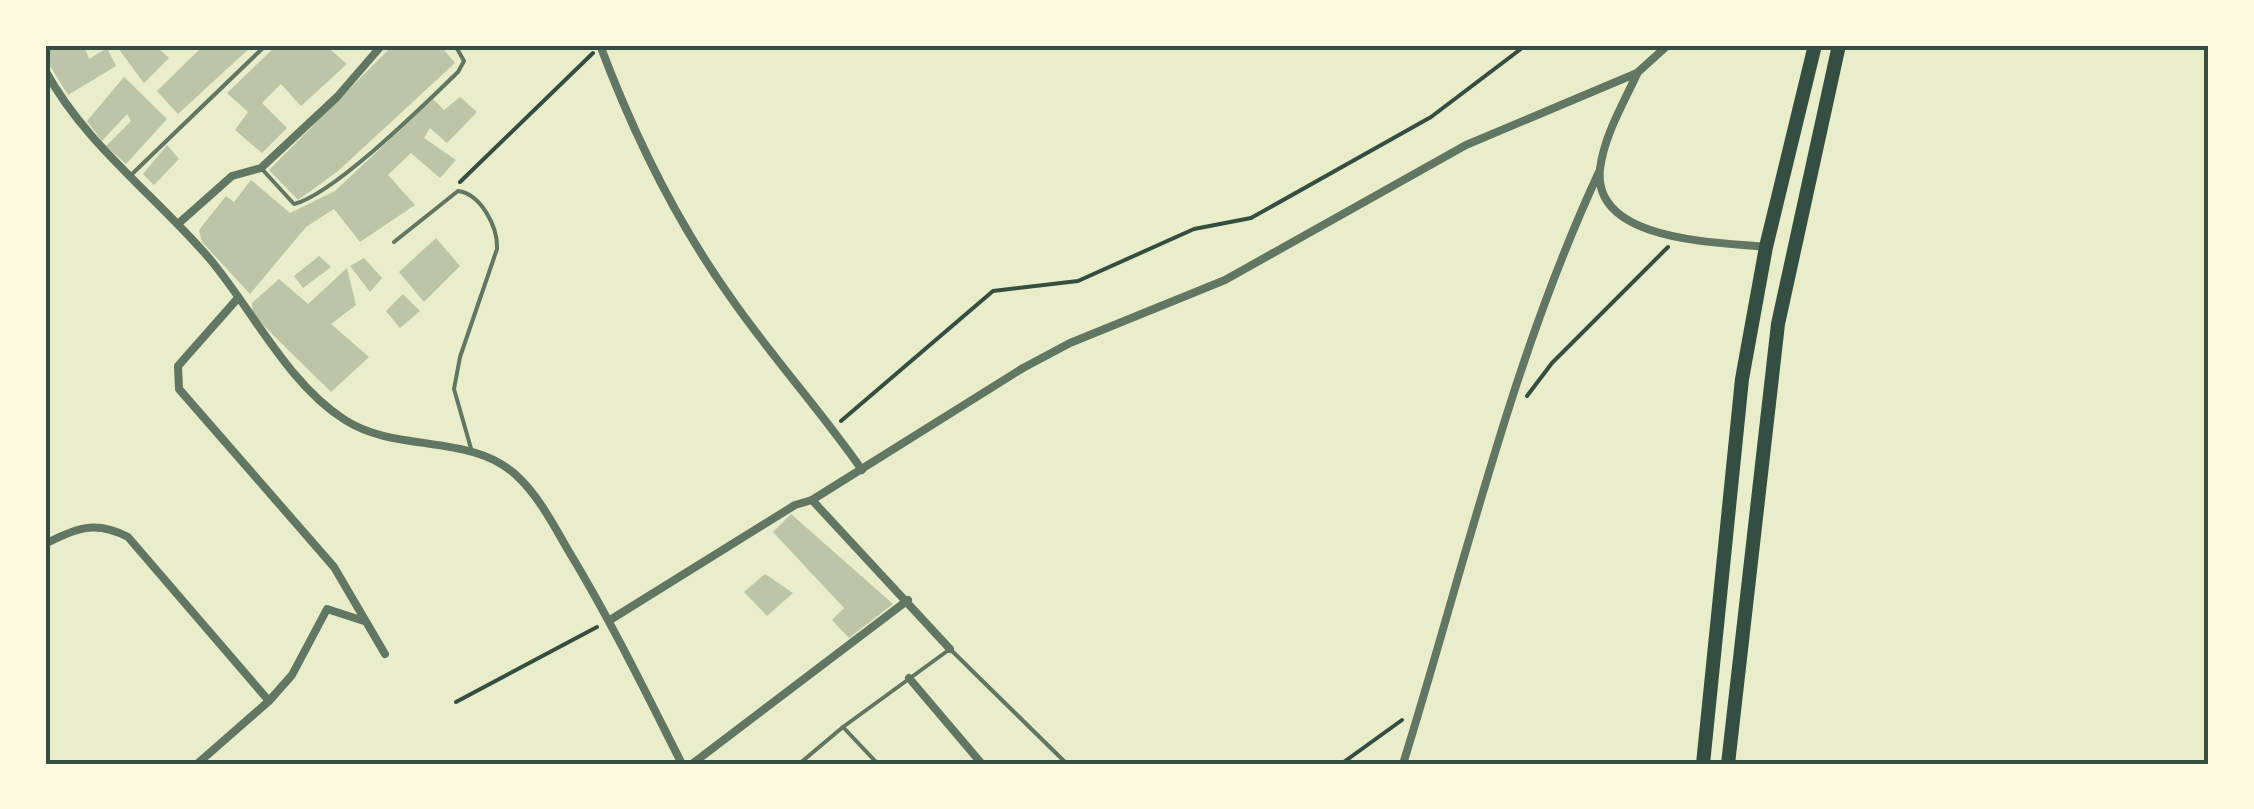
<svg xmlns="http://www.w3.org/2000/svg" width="2254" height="809" viewBox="0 0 2254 809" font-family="'Exo 2',sans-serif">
  <rect width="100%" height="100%" fill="#e9edc9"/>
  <g fill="#bcc5a7">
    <path d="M 45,45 L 84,45 L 89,59 L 107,48 L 116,66 L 68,95 L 45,58 Z"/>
    <path d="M 122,45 L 155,45 L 169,58 L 144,83 L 118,48 Z"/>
    <path d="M 204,45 L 253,45 L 178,114 L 157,91 Z"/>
    <path d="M 277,45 L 325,45 L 347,64 L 301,106 L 281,84 L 262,103 L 287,128 L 262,153 L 235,130 L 248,112 L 227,93 Z"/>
    <path d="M 393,45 L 440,45 L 455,63 L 338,171 L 298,200 L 269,170 Z"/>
    <path d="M 124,77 L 167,119 L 126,164 L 106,146 L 131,121 L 127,114 L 102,141 L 87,121 Z"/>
    <path d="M 460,97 L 477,112 L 447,143 L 430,128 L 424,138 L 456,160 L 440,178 L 411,153 L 388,175 L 415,205 L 360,242 L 334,209 L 306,227 L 250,294 L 202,242 L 199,230 L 226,196 L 234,202 L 251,180 L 290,213 L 335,191 L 433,99 L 444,110 Z"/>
    <path d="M 167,145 L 179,159 L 154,185 L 143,174 Z"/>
    <path d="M 436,238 L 460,266 L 424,302 L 399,272 Z"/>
    <path d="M 319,256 L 331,267 L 303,288 L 294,276 Z"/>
    <path d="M 364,258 L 382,278 L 370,292 L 350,266 Z"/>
    <path d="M 347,268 L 356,305 L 331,324 L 369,357 L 331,392 L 253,315 L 252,303 L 279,279 L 308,304 Z"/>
    <path d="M 403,294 L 420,311 L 400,328 L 386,311 Z"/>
    <path d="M 791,514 L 893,604 L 849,638 L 832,620 L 844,608 L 773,532 Z"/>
    <path d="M 765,574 L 793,593 L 767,616 L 744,592 Z"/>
  </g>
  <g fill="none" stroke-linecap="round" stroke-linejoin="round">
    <g stroke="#344e41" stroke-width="4">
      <path d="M 460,182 L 593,53"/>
      <path d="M 1527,396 L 1552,363 L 1668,247"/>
      <path d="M 841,421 L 993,291 L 1078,281 L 1194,229 L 1251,218 L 1431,117 L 1526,45"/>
      <path d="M 456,702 L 597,627"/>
      <path d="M 1341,764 L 1402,720"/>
    </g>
    <g stroke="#617663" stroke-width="4">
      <path d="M 261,168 L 294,204 C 334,194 425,104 458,72 L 464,61 L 455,45"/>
      <path d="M 131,175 L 266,45"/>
      <path d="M 394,242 L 458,191 C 481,194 498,227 497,249 L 460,357 L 454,389 L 472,452"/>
      <path d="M 799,764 L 843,727"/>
      <path d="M 878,764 L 843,727 L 950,649 L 1067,764"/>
    </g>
    <g stroke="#617663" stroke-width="8">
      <path d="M 600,45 C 633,133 676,221 731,298 C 772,357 821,411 862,470"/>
      <path d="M 45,70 C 84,143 155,195 209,258 C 252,309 287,383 345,420 C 396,453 470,433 516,475 C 538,495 553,524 568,550 C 610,619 645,691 682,764"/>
      <path d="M 1637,74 C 1623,104 1604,136 1600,169 C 1592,242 1718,242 1766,247"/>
      <path d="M 179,223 L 232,176 L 261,168 L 337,97 L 382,45"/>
      <path d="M 238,298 L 178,366 L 179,389 L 334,567 L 385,654"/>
      <path d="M 812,500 L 1023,368 L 1070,343 L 1225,280 L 1466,145 L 1637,73 L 1668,45"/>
      <path d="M 45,544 C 76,528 95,520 128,537 L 269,701"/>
      <path d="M 610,620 L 795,505 L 812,500 L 950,649"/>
      <path d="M 909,678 L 982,764"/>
      <path d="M 197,764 L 269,701 L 292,675 L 327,609 L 364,621"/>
      <path d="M 692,764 L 908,600"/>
      <path d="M 1403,764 C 1465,565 1511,361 1599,172"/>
    </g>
    <g stroke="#344e41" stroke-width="14">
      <path d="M 1703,764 L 1742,379 L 1766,247 L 1815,45"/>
      <path d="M 1728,764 L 1778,324 L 1839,45"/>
    </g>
  </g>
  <rect width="2254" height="809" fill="none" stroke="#fefae0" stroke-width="95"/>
  <rect x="48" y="48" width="2158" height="714" fill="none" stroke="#344e41" stroke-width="4"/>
</svg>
